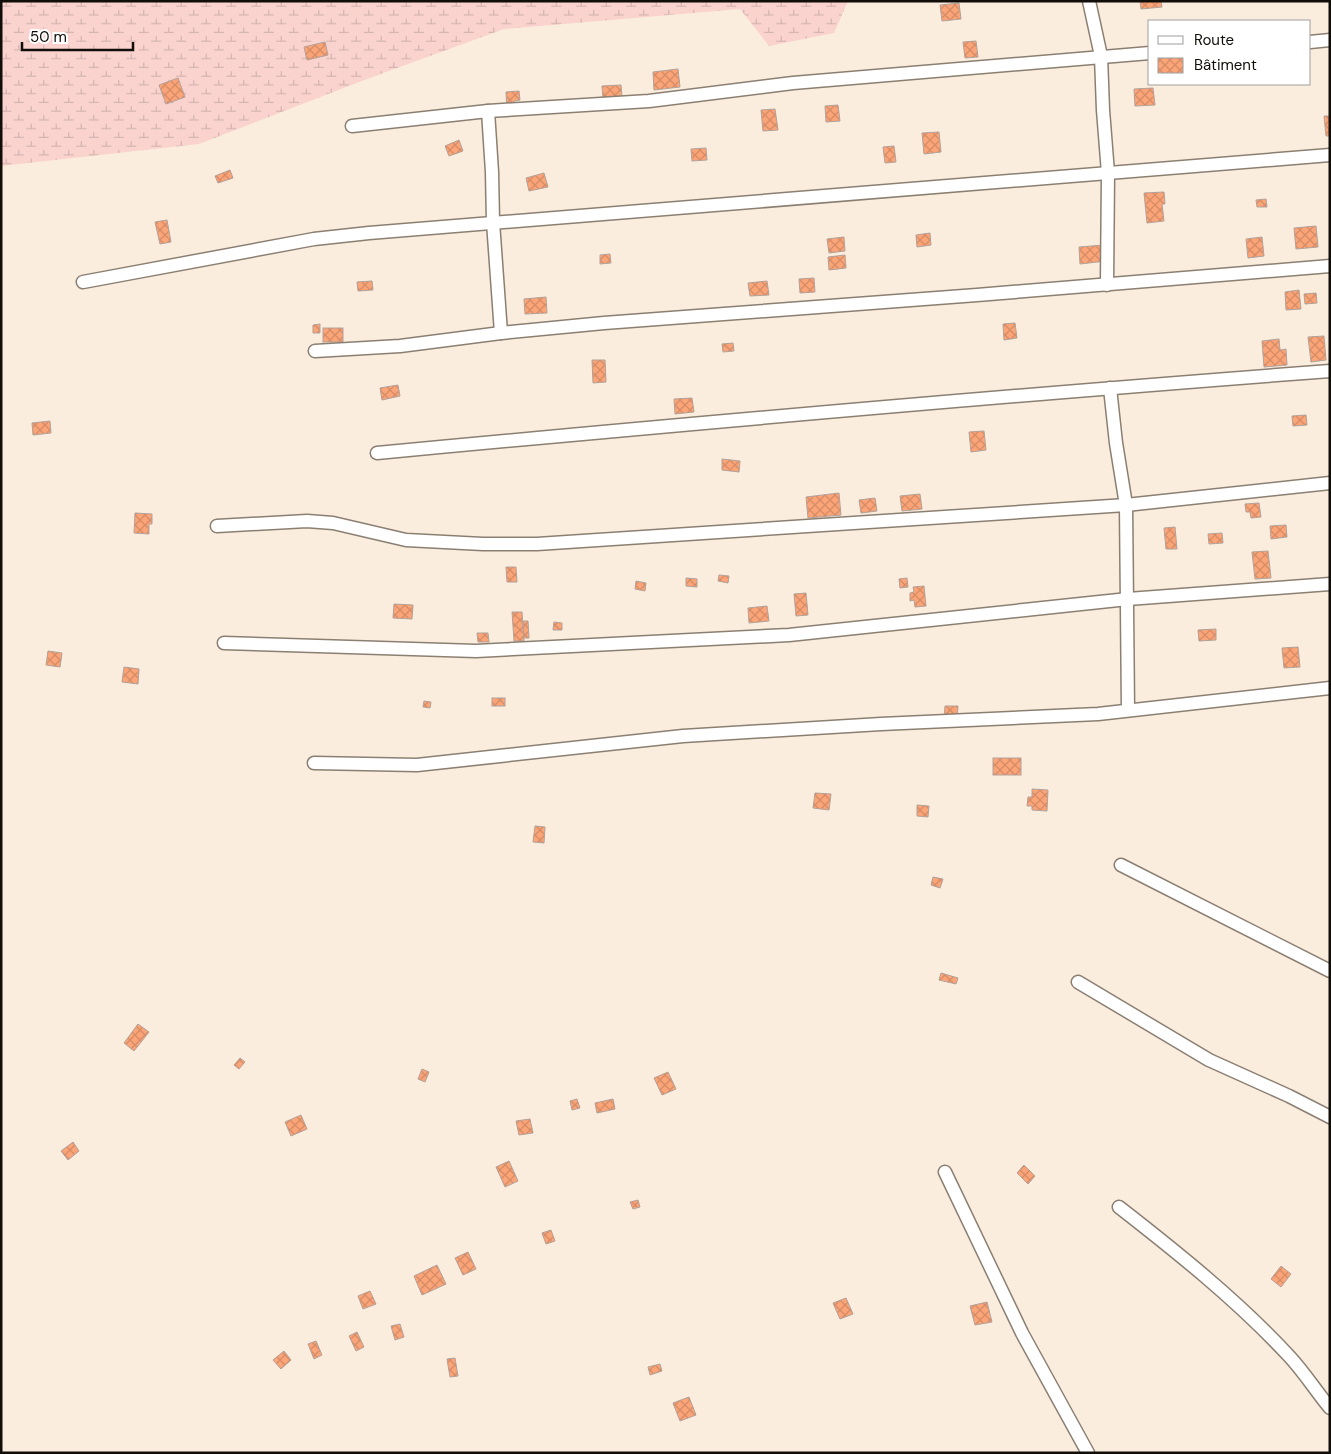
<svg xmlns="http://www.w3.org/2000/svg" width="1331" height="1454" viewBox="0 0 1331 1454" font-family="'DM Sans',sans-serif">
  <defs>
    <pattern id="wetland-marsh" width="20" height="14" patternUnits="userSpaceOnUse" patternTransform="scale(1.25)"><rect width="20" height="14" fill="#fad3cf"/><path d="M1 5h8M5 5V1M11 12h8M15 12V8" fill="none" stroke="#d5b4b0"/></pattern>
    <pattern id="building-cross-hatch" width="8" height="8" patternUnits="userSpaceOnUse" patternTransform="scale(1.25)"><rect width="8" height="8" fill="#fba477"/><path d="M0 0l8 8M0 8l8-8" fill="none" stroke="#d68c66"/></pattern>
  </defs>
  <rect width="100%" height="100%" fill="#faedde"/>
  <path fill="url(#wetland-marsh)" d="M 1,1 L 848,1 L 834,33 L 769,46 L 740,9 L 504,29 L 367,79 L 199,144 L 1,166 Z"/>
  <g fill="url(#building-cross-hatch)" stroke="#b3a199">
    <path d="M 1140,1 L 1161,1 L 1162,7 L 1141,9 Z"/>
    <path d="M 959,3 L 961,19 L 942,21 L 940,5 Z"/>
    <path d="M 976,41 L 978,57 L 965,58 L 963,42 Z"/>
    <path d="M 325,42 L 328,55 L 307,60 L 304,47 Z"/>
    <path d="M 678,69 L 680,87 L 654,90 L 653,72 Z"/>
    <path d="M 178,78 L 185,97 L 166,104 L 159,85 Z"/>
    <path d="M 621,85 L 622,97 L 603,99 L 602,86 Z"/>
    <path d="M 1153,88 L 1155,105 L 1135,106 L 1134,89 Z"/>
    <path d="M 519,91 L 520,100 L 514,101 L 514,109 L 507,110 L 506,92 Z"/>
    <path d="M 838,105 L 840,121 L 826,122 L 825,106 Z"/>
    <path d="M 775,109 L 778,130 L 763,131 L 761,110 Z"/>
    <path d="M 1324,116 L 1330,116 L 1330,136 L 1326,136 Z"/>
    <path d="M 939,132 L 941,152 L 924,154 L 922,133 Z"/>
    <path d="M 459,140 L 463,151 L 449,156 L 445,146 Z"/>
    <path d="M 894,146 L 896,162 L 885,163 L 883,147 Z"/>
    <path d="M 706,148 L 707,160 L 692,161 L 691,149 Z"/>
    <path d="M 230,170 L 233,178 L 218,183 L 215,176 Z"/>
    <path d="M 544,173 L 548,187 L 529,191 L 526,178 Z"/>
    <path d="M 1164,192 L 1165,204 L 1162,204 L 1164,221 L 1147,223 L 1144,193 Z"/>
    <path d="M 1266,199 L 1267,207 L 1257,207 L 1256,200 Z"/>
    <path d="M 167,220 L 171,242 L 160,244 L 155,222 Z"/>
    <path d="M 1316,226 L 1318,247 L 1296,249 L 1294,228 Z"/>
    <path d="M 930,233 L 931,245 L 917,247 L 916,235 Z"/>
    <path d="M 844,237 L 845,251 L 829,253 L 827,239 Z"/>
    <path d="M 1262,237 L 1264,256 L 1248,258 L 1246,239 Z"/>
    <path d="M 1104,245 L 1106,261 L 1080,264 L 1079,247 Z"/>
    <path d="M 610,254 L 611,263 L 600,264 L 600,255 Z"/>
    <path d="M 845,255 L 846,268 L 829,270 L 828,257 Z"/>
    <path d="M 814,278 L 815,292 L 800,293 L 799,279 Z"/>
    <path d="M 372,281 L 373,290 L 358,291 L 357,282 Z"/>
    <path d="M 767,281 L 769,295 L 750,296 L 748,283 Z"/>
    <path d="M 1299,290 L 1301,309 L 1286,310 L 1285,292 Z"/>
    <path d="M 1316,293 L 1317,303 L 1305,304 L 1304,294 Z"/>
    <path d="M 546,297 L 547,313 L 525,314 L 524,299 Z"/>
    <path d="M 1015,323 L 1017,338 L 1004,340 L 1003,324 Z"/>
    <path d="M 320,324 L 320,333 L 313,333 L 313,325 Z"/>
    <rect x="323" y="328" width="20" height="14"/>
    <path d="M 1324,336 L 1326,360 L 1311,362 L 1308,337 Z"/>
    <path d="M 1279,339 L 1280,350 L 1286,349 L 1287,365 L 1264,367 L 1262,341 Z"/>
    <path d="M 733,343 L 734,351 L 723,352 L 722,344 Z"/>
    <path d="M 592,360 L 605,360 L 606,382 L 593,383 Z"/>
    <path d="M 398,385 L 400,396 L 382,400 L 380,388 Z"/>
    <path d="M 692,398 L 694,412 L 675,414 L 674,399 Z"/>
    <path d="M 1306,415 L 1307,425 L 1293,426 L 1292,416 Z"/>
    <path d="M 50,421 L 51,433 L 33,435 L 32,423 Z"/>
    <path d="M 984,431 L 986,450 L 971,452 L 969,432 Z"/>
    <path d="M 722,459 L 740,461 L 739,472 L 722,470 Z"/>
    <path d="M 839,493 L 841,515 L 808,518 L 806,497 Z"/>
    <path d="M 920,494 L 922,509 L 902,511 L 900,496 Z"/>
    <path d="M 875,498 L 877,511 L 861,513 L 859,500 Z"/>
    <path d="M 1259,503 L 1261,517 L 1251,518 L 1250,512 L 1246,512 L 1245,504 Z"/>
    <path d="M 135,513 L 152,514 L 152,524 L 149,524 L 149,534 L 134,533 Z"/>
    <path d="M 1286,525 L 1287,537 L 1271,539 L 1270,526 Z"/>
    <path d="M 1175,527 L 1177,549 L 1166,549 L 1164,528 Z"/>
    <path d="M 1222,533 L 1223,543 L 1209,544 L 1208,534 Z"/>
    <path d="M 1268,551 L 1271,578 L 1255,579 L 1252,552 Z"/>
    <path d="M 506,567 L 516,567 L 517,582 L 507,582 Z"/>
    <path d="M 719,575 L 729,576 L 728,583 L 718,581 Z"/>
    <path d="M 686,578 L 697,579 L 697,587 L 686,586 Z"/>
    <path d="M 907,578 L 908,587 L 900,588 L 899,579 Z"/>
    <path d="M 636,581 L 646,583 L 645,591 L 635,589 Z"/>
    <path d="M 924,586 L 926,606 L 915,607 L 914,600 L 910,601 L 910,593 L 914,592 L 913,587 Z"/>
    <path d="M 806,593 L 808,615 L 796,616 L 794,594 Z"/>
    <path d="M 394,604 L 413,605 L 412,619 L 393,618 Z"/>
    <path d="M 767,606 L 769,621 L 749,623 L 748,608 Z"/>
    <path d="M 512,612 L 522,612 L 524,641 L 514,641 Z"/>
    <path d="M 523,621 L 528,621 L 529,638 L 524,638 Z"/>
    <path d="M 554,622 L 562,623 L 562,630 L 553,630 Z"/>
    <path d="M 1216,629 L 1216,640 L 1199,641 L 1198,630 Z"/>
    <path d="M 477,633 L 488,633 L 489,642 L 478,642 Z"/>
    <path d="M 1298,647 L 1300,667 L 1284,668 L 1282,648 Z"/>
    <path d="M 48,651 L 62,653 L 60,667 L 46,665 Z"/>
    <path d="M 124,667 L 139,669 L 138,684 L 122,682 Z"/>
    <rect x="492" y="698" width="13" height="8"/>
    <path d="M 424,701 L 431,702 L 430,708 L 423,707 Z"/>
    <path d="M 945,706 L 958,706 L 957,719 L 944,718 Z"/>
    <rect x="993" y="758" width="28" height="17"/>
    <path d="M 1032,789 L 1048,790 L 1047,811 L 1032,810 L 1032,806 L 1027,806 L 1028,797 L 1032,797 Z"/>
    <path d="M 815,793 L 831,794 L 829,810 L 813,808 Z"/>
    <path d="M 917,805 L 929,806 L 928,817 L 917,816 Z"/>
    <path d="M 535,826 L 545,827 L 544,843 L 533,842 Z"/>
    <path d="M 933,877 L 943,879 L 940,888 L 931,885 Z"/>
    <path d="M 941,973 L 958,978 L 956,984 L 939,980 Z"/>
    <path d="M 138,1024 L 149,1032 L 134,1051 L 124,1043 Z"/>
    <path d="M 240,1058 L 245,1062 L 239,1069 L 234,1065 Z"/>
    <path d="M 422,1069 L 429,1072 L 425,1082 L 418,1079 Z"/>
    <path d="M 668,1072 L 676,1089 L 662,1095 L 654,1078 Z"/>
    <path d="M 577,1099 L 580,1108 L 572,1110 L 570,1101 Z"/>
    <path d="M 613,1099 L 615,1109 L 597,1113 L 595,1103 Z"/>
    <path d="M 301,1115 L 307,1129 L 291,1136 L 285,1122 Z"/>
    <path d="M 530,1119 L 533,1133 L 519,1135 L 516,1121 Z"/>
    <path d="M 73,1142 L 79,1151 L 68,1160 L 61,1151 Z"/>
    <path d="M 509,1161 L 518,1181 L 505,1187 L 496,1167 Z"/>
    <path d="M 1024,1165 L 1035,1176 L 1028,1184 L 1017,1173 Z"/>
    <path d="M 638,1200 L 640,1207 L 633,1209 L 630,1202 Z"/>
    <path d="M 551,1230 L 555,1241 L 546,1244 L 542,1233 Z"/>
    <path d="M 468,1252 L 476,1269 L 463,1275 L 455,1258 Z"/>
    <path d="M 437,1265 L 446,1284 L 422,1295 L 414,1276 Z"/>
    <path d="M 1281,1266 L 1291,1274 L 1281,1287 L 1271,1279 Z"/>
    <path d="M 370,1291 L 376,1304 L 363,1309 L 358,1296 Z"/>
    <path d="M 846,1298 L 853,1314 L 840,1319 L 833,1303 Z"/>
    <path d="M 987,1302 L 992,1322 L 975,1325 L 970,1306 Z"/>
    <path d="M 400,1324 L 404,1337 L 395,1340 L 391,1326 Z"/>
    <path d="M 357,1332 L 364,1347 L 356,1351 L 349,1336 Z"/>
    <path d="M 316,1341 L 322,1355 L 314,1359 L 308,1344 Z"/>
    <path d="M 284,1351 L 291,1360 L 281,1369 L 273,1360 Z"/>
    <path d="M 455,1358 L 458,1376 L 450,1377 L 447,1359 Z"/>
    <path d="M 660,1364 L 662,1371 L 650,1375 L 648,1367 Z"/>
    <path d="M 689,1397 L 696,1415 L 680,1421 L 673,1403 Z"/>
  </g>
  <g fill="none" stroke-linecap="round" stroke-linejoin="round">
    <defs>
      <g id="minor">
        <path d="M 1089,1 L 1101,56 L 1103,110 L 1108,173 L 1107,285"/>
        <path d="M 1310,42 L 1330,40"/>
        <path d="M 488,111 L 492,172 L 493,222 L 501,333"/>
        <path d="M 352,126 L 488,111 L 649,101 L 793,83 L 1150,53"/>
        <path d="M 83,282 L 314,239 L 369,233 L 1330,155"/>
        <path d="M 315,351 L 400,346 L 501,333 L 604,323 L 977,295 L 1330,266"/>
        <path d="M 1110,388 L 1116,443 L 1126,505 L 1128,710"/>
        <path d="M 377,453 C 695,423 1012,395 1330,371"/>
        <path d="M 217,526 L 307,521 L 333,523 L 406,540 L 483,544 L 537,544 L 1126,505 L 1330,483"/>
        <path d="M 224,643 L 476,651 L 789,635 L 1128,599 L 1330,584"/>
        <path d="M 314,763 L 417,765 L 683,736 L 881,724 L 1098,714 L 1330,688"/>
        <path d="M 1121,865 L 1330,971"/>
        <path d="M 1078,982 L 1209,1060 L 1289,1096 L 1330,1117"/>
        <path d="M 945,1172 L 1022,1333 L 1088,1453"/>
        <path d="M 1119,1207 C 1178,1253 1238,1301 1289,1356 C 1304,1372 1316,1391 1330,1408"/>
      </g>
    </defs>
    <use href="#minor" stroke="#8b7f72" stroke-width="15"/>
    <use href="#minor" stroke="#fff" stroke-width="12"/>
  </g>
  <rect width="1331" height="1454" fill="none" stroke="#110d09" stroke-width="5"/>
  <rect x="1148" y="20" width="162" height="65" fill="#ffffff" stroke="#a09e9d"/>
  <rect x="1158" y="36" width="25" height="8" fill="#ffffff" stroke="#a09e9d"/>
  <text x="1194" y="45" font-size="15" fill="#110d09">Route</text>
  <rect x="1158" y="58" width="25" height="15" fill="url(#building-cross-hatch)" stroke="#a09e9d"/>
  <text x="1194" y="70" font-size="15" fill="#110d09">Bâtiment</text>
  <path d="M22 42v8h111v-8" fill="none" stroke="#110d09" stroke-width="2.5"/>
  <text x="30" y="42" font-size="15" fill="#110d09" stroke="#ffffff" stroke-width="4" paint-order="stroke">50 m</text>
</svg>
